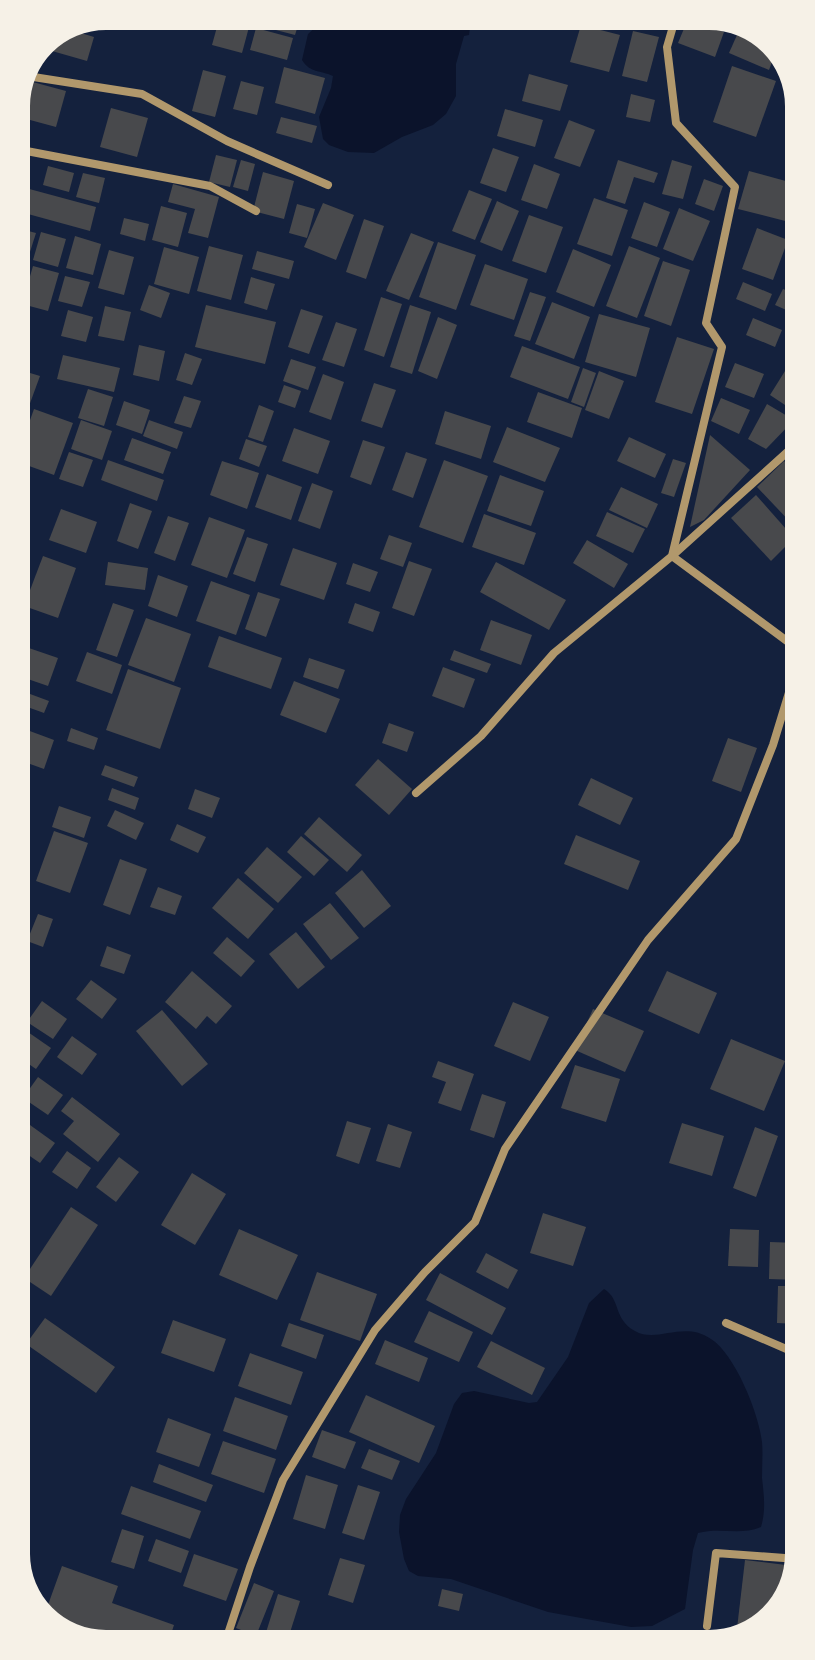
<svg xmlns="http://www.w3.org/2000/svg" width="815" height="1660" viewBox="0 0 815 1660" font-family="Manrope,sans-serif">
  <rect width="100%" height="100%" fill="#14213d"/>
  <g fill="#0b132b">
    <path d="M 345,16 L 451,16 L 470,27 L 469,35 L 464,36 L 456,64 L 456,96 L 446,114 L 433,125 L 402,137 L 374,153 L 348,152 L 329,145 L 323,139 L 319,117 L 331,88 L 333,76 C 320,70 310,73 302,60 L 308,34 L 322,21 L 339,26 Z"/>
    <path d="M 604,1289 C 621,1299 613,1319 635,1331 C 657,1344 683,1320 711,1339 C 735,1354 759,1414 762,1442 C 763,1454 762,1466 762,1478 C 764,1496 766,1510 761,1527 C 739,1536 721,1527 698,1533 L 693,1550 L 685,1609 L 652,1626 L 631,1627 L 548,1612 L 451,1579 L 418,1576 L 409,1571 L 404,1559 L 399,1532 L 400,1515 L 406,1499 L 436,1453 L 454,1404 L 462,1393 L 474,1391 L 529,1403 L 537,1402 L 568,1357 L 589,1303 Z"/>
  </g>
  <g fill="#48494c">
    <path d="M 220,16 L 252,16 L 242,53 L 212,45 Z"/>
    <path d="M 256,16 L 301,16 L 295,35 L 253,24 Z"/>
    <path d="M 688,19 L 724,32 L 715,57 L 678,43 Z"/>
    <path d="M 581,25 L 620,35 L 609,72 L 570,62 Z"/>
    <path d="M 741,26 L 764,34 L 776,51 L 769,70 L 729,53 Z"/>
    <path d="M 256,28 L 293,38 L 287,60 L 250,50 Z"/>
    <path d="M 71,30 L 94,37 L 87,61 L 52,51 L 56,36 Z"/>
    <path d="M 633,31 L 659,37 L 647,82 L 622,76 Z"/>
    <path d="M 732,66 L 776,81 L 756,137 L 713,122 Z"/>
    <path d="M 284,67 L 325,78 L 315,114 L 275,103 Z"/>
    <path d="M 203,70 L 226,76 L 215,117 L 192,111 Z"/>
    <path d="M 529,74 L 568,85 L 560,111 L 522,101 Z"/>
    <path d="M 29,81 L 66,91 L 56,127 L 19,117 Z"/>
    <path d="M 241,81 L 264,87 L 257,115 L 233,109 Z"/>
    <path d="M 631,94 L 655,100 L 650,122 L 626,117 Z"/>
    <path d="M 111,108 L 148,118 L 137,157 L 100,147 Z"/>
    <path d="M 505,109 L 543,120 L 535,147 L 497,136 Z"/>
    <path d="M 281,117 L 317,126 L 312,143 L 276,133 Z"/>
    <path d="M 569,120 L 595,130 L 580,167 L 554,158 Z"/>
    <path d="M 493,148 L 519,157 L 506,192 L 480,183 Z"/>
    <path d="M 216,155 L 237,160 L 230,187 L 209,182 Z"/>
    <path d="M 241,160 L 255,164 L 248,191 L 233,187 Z"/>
    <path d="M 618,160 L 658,173 L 654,183 L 634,177 L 625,204 L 606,198 Z"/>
    <path d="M 672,160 L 692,166 L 683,199 L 662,194 Z"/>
    <path d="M 534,164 L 560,174 L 547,209 L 521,200 Z"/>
    <path d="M 48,166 L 74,173 L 69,192 L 43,185 Z"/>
    <path d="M 749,171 L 793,183 L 793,223 L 738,209 Z"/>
    <path d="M 263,172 L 294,181 L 284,219 L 253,211 Z"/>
    <path d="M 83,173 L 105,178 L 99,203 L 76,197 Z"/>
    <path d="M 704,179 L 723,186 L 714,211 L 695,204 Z"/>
    <path d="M 173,184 L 219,197 L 208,238 L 188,233 L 195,209 L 168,202 Z"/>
    <path d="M 22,187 L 96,207 L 90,231 L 17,211 Z"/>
    <path d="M 469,190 L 492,199 L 475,240 L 452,231 Z"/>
    <path d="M 594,198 L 628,210 L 612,256 L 577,244 Z"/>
    <path d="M 497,201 L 519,211 L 502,251 L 480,242 Z"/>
    <path d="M 644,202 L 670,212 L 657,247 L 631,238 Z"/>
    <path d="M 323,203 L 354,215 L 336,260 L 304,247 Z"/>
    <path d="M 297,204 L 315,209 L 307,238 L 289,233 Z"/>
    <path d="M 161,206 L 187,213 L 178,247 L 152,240 Z"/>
    <path d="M 679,208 L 710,221 L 693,261 L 663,249 Z"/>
    <path d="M 529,215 L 563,227 L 546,273 L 512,261 Z"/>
    <path d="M 124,218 L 149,224 L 145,241 L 120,234 Z"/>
    <path d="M 364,219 L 384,226 L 366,279 L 346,272 Z"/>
    <path d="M 17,228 L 36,233 L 29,255 L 17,252 Z"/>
    <path d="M 757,228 L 788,240 L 773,280 L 742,269 Z"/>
    <path d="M 41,232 L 66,239 L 58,267 L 33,260 Z"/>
    <path d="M 411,233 L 434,242 L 409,300 L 386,291 Z"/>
    <path d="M 75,236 L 101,244 L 93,275 L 66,268 Z"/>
    <path d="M 438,242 L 476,255 L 456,310 L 419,297 Z"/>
    <path d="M 209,246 L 243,255 L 231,300 L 197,291 Z"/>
    <path d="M 629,246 L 660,258 L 637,318 L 606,306 Z"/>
    <path d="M 164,247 L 199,257 L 189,294 L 154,284 Z"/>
    <path d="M 573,249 L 611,265 L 594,307 L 556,292 Z"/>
    <path d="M 109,250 L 134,257 L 124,295 L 98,288 Z"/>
    <path d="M 257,251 L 294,261 L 289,279 L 252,269 Z"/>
    <path d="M 663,261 L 690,270 L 671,326 L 644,316 Z"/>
    <path d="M 485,264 L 528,279 L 514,320 L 470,305 Z"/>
    <path d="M 33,266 L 59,273 L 48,311 L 22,304 Z"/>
    <path d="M 65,276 L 90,282 L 82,307 L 58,301 Z"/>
    <path d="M 251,277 L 275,284 L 267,310 L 244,303 Z"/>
    <path d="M 743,282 L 772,294 L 765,311 L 736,299 Z"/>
    <path d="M 149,285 L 170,293 L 161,318 L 140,310 Z"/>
    <path d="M 783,289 L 793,293 L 793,313 L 775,305 Z"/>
    <path d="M 530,292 L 546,297 L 530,341 L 514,336 Z"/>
    <path d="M 381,297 L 402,304 L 384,357 L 364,350 Z"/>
    <path d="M 552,302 L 590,317 L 574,359 L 535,344 Z"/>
    <path d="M 206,305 L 276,322 L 265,364 L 195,347 Z"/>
    <path d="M 410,305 L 431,312 L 412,374 L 390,367 Z"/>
    <path d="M 105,306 L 131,312 L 124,341 L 98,336 Z"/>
    <path d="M 301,309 L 323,316 L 309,354 L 288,347 Z"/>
    <path d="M 68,310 L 93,317 L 86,342 L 61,336 Z"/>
    <path d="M 599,314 L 650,328 L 636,377 L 585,362 Z"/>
    <path d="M 438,317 L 457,325 L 437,379 L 418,371 Z"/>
    <path d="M 753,318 L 782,330 L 775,347 L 746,335 Z"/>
    <path d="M 336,322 L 357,329 L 344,367 L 322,360 Z"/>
    <path d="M 677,337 L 714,349 L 692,414 L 655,402 Z"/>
    <path d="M 139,345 L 165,351 L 159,381 L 133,375 Z"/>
    <path d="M 522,346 L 580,367 L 568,399 L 510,377 Z"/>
    <path d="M 185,353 L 202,359 L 192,385 L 176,380 Z"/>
    <path d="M 63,355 L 120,368 L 114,392 L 57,379 Z"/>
    <path d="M 291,359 L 316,367 L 308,390 L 283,381 Z"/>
    <path d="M 735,363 L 764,374 L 754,398 L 725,387 Z"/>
    <path d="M 583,368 L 596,373 L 584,407 L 571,402 Z"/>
    <path d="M 17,369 L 40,376 L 29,406 L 17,402 Z"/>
    <path d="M 599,371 L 624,381 L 609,419 L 585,410 Z"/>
    <path d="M 785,371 L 794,377 L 794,411 L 770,395 Z"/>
    <path d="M 323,374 L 344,382 L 331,420 L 309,412 Z"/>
    <path d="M 374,383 L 396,390 L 382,428 L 361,421 Z"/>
    <path d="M 284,385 L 301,391 L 295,408 L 278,402 Z"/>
    <path d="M 88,389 L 113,397 L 104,426 L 78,418 Z"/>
    <path d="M 538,392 L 582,408 L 572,438 L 527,422 Z"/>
    <path d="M 184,396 L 201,401 L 191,428 L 174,423 Z"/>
    <path d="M 721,398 L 750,410 L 739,434 L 711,421 Z"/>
    <path d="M 124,401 L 150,410 L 142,434 L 116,425 Z"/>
    <path d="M 767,404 L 794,420 L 766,449 L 748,439 Z"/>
    <path d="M 259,405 L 274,411 L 263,442 L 248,437 Z"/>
    <path d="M 34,409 L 73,423 L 54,475 L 18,462 L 18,454 Z"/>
    <path d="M 445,411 L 491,426 L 481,459 L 435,444 Z"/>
    <path d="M 81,420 L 112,431 L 102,460 L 71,449 Z"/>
    <path d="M 149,420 L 183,432 L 177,449 L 143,436 Z"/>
    <path d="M 507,427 L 560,448 L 545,482 L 493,462 Z"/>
    <path d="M 294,428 L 330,441 L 318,474 L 282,461 Z"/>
    <path d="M 710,435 L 750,470 L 704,520 L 690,527 Z"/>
    <path d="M 629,437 L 666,454 L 655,478 L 617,461 Z"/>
    <path d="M 132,438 L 171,452 L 163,474 L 124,460 Z"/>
    <path d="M 246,439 L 267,446 L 259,467 L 239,459 Z"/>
    <path d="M 363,440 L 385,447 L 371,485 L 350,477 Z"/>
    <path d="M 69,452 L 93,460 L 83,487 L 59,479 Z"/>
    <path d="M 406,452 L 427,459 L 413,498 L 392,490 Z"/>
    <path d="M 673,459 L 686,463 L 674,497 L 661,493 Z"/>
    <path d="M 108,460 L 164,480 L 157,501 L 101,480 Z"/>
    <path d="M 444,460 L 488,476 L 463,543 L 419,527 Z"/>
    <path d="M 222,461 L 259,473 L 247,509 L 210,495 Z"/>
    <path d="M 784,461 L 794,471 L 794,526 L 757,487 Z"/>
    <path d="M 267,474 L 302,487 L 291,520 L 255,507 Z"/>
    <path d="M 500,475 L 544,491 L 531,526 L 487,511 Z"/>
    <path d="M 312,483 L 333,491 L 320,529 L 298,521 Z"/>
    <path d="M 621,487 L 658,504 L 647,528 L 609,510 Z"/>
    <path d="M 756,495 L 794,538 L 771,561 L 731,518 Z"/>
    <path d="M 130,503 L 152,511 L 138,549 L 117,541 Z"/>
    <path d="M 61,509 L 97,522 L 86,553 L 49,540 Z"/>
    <path d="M 607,512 L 645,529 L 633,553 L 596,536 Z"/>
    <path d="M 484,514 L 536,533 L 524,565 L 472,547 Z"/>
    <path d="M 168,516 L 189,523 L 175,561 L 154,553 Z"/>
    <path d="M 209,517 L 245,530 L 227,578 L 191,565 Z"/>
    <path d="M 389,535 L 412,543 L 403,567 L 380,559 Z"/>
    <path d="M 247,537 L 268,544 L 255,582 L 233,574 Z"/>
    <path d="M 587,540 L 628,564 L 614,588 L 573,563 Z"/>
    <path d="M 293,548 L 337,563 L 324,600 L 280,585 Z"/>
    <path d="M 43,556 L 76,568 L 58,618 L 24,606 Z"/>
    <path d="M 409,561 L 432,569 L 414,616 L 392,608 Z"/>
    <path d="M 108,562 L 148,568 L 145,590 L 105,585 Z"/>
    <path d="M 496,562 L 566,600 L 549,630 L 480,592 Z"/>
    <path d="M 353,563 L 378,572 L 370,592 L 346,584 Z"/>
    <path d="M 158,575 L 188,586 L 177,617 L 148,606 Z"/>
    <path d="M 211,581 L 250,595 L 236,635 L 196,621 Z"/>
    <path d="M 258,592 L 280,599 L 266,637 L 245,629 Z"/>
    <path d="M 113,603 L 134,610 L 117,657 L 96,650 Z"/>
    <path d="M 355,603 L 380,612 L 373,632 L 348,623 Z"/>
    <path d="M 146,618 L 191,634 L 174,682 L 128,665 Z"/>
    <path d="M 491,620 L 532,635 L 521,665 L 480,650 Z"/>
    <path d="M 219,636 L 282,658 L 271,689 L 208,667 Z"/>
    <path d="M 23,646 L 58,658 L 48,686 L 19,676 L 19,658 Z"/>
    <path d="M 454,650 L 491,664 L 487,673 L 450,660 Z"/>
    <path d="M 87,652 L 122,665 L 112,694 L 76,681 Z"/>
    <path d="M 309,658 L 345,670 L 338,689 L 303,677 Z"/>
    <path d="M 443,667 L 475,679 L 464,708 L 432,696 Z"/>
    <path d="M 128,669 L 181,688 L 160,749 L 106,730 Z"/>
    <path d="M 294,681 L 340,699 L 326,733 L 280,715 Z"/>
    <path d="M 22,691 L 49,701 L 44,713 L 19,704 Z"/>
    <path d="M 389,723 L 414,732 L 407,752 L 382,743 Z"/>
    <path d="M 19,727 L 54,740 L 44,769 L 19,760 Z"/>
    <path d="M 71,728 L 98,738 L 94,750 L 67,741 Z"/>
    <path d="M 728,738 L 757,748 L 741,792 L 712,781 Z"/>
    <path d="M 378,759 L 412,789 L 389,815 L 355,785 Z"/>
    <path d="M 105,765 L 138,777 L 134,787 L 101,775 Z"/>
    <path d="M 591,778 L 633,798 L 620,825 L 578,805 Z"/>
    <path d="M 112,788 L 139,798 L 135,810 L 108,800 Z"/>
    <path d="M 195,789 L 220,798 L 212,818 L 188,809 Z"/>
    <path d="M 59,806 L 91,817 L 84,838 L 52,827 Z"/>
    <path d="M 115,810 L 144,823 L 136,840 L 107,826 Z"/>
    <path d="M 319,817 L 362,855 L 347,872 L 304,834 Z"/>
    <path d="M 177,824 L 206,837 L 198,853 L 170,840 Z"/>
    <path d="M 54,831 L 88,843 L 70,893 L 36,881 Z"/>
    <path d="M 576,835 L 640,861 L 628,890 L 564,864 Z"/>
    <path d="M 301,836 L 329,860 L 314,876 L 287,852 Z"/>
    <path d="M 267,847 L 302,877 L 278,903 L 244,873 Z"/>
    <path d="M 120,859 L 147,869 L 130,915 L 103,905 Z"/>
    <path d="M 362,870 L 391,906 L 364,928 L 335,893 Z"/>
    <path d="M 238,878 L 274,909 L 248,939 L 212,908 Z"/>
    <path d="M 158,887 L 182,896 L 175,915 L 150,907 Z"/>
    <path d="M 330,903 L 359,938 L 331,960 L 303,924 Z"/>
    <path d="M 38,914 L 53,919 L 43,947 L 27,941 Z"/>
    <path d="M 296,932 L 325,967 L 298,989 L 269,954 Z"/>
    <path d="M 227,937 L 255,961 L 241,977 L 213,953 Z"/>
    <path d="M 107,946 L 131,955 L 124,974 L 100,966 Z"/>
    <path d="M 192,971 L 232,1006 L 216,1024 L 207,1016 L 196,1029 L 165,1002 Z"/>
    <path d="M 667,971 L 717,993 L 699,1034 L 648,1011 Z"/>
    <path d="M 91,980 L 117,999 L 102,1019 L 76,999 Z"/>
    <path d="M 42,1001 L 67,1019 L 53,1039 L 27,1022 Z"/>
    <path d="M 513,1002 L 549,1017 L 530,1061 L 494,1046 Z"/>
    <path d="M 593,1009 L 644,1031 L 625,1072 L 575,1050 Z"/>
    <path d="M 162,1010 L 208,1064 L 182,1086 L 136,1031 Z"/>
    <path d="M 25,1030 L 51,1048 L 36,1069 L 20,1058 L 20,1038 Z"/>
    <path d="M 72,1036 L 97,1054 L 82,1075 L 57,1057 Z"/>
    <path d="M 731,1039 L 785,1061 L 764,1111 L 710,1089 Z"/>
    <path d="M 438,1061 L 474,1074 L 461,1111 L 438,1103 L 446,1082 L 432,1077 Z"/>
    <path d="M 575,1065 L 620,1079 L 606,1122 L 561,1108 Z"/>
    <path d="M 38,1077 L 63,1095 L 48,1115 L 23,1098 Z"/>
    <path d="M 482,1094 L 506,1102 L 494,1138 L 470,1130 Z"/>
    <path d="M 72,1097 L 120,1134 L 98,1162 L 63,1134 L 74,1121 L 61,1111 Z"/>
    <path d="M 347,1121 L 371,1128 L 359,1164 L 336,1156 Z"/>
    <path d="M 682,1123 L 724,1136 L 712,1176 L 669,1163 Z"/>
    <path d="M 388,1124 L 412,1132 L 400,1168 L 376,1161 Z"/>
    <path d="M 30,1125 L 55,1143 L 40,1163 L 21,1150 L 21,1138 Z"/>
    <path d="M 755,1127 L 778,1136 L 756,1197 L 733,1188 Z"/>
    <path d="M 67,1151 L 91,1168 L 77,1189 L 52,1172 Z"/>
    <path d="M 119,1157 L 139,1172 L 116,1202 L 96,1187 Z"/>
    <path d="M 192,1173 L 226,1194 L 195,1245 L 161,1225 Z"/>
    <path d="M 71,1207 L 98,1225 L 51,1296 L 24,1278 Z"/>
    <path d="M 543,1213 L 586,1227 L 573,1266 L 530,1253 Z"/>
    <path d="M 239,1229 L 298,1255 L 277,1300 L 219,1275 Z"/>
    <path d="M 730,1229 L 759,1230 L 758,1267 L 728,1266 Z"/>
    <path d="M 770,1242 L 798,1243 L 798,1280 L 769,1279 Z"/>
    <path d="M 486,1253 L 518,1270 L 508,1289 L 476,1272 Z"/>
    <path d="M 317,1272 L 377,1294 L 360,1341 L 300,1320 Z"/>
    <path d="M 440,1273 L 506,1308 L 492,1335 L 426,1300 Z"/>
    <path d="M 778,1286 L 798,1286 L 798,1324 L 777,1323 Z"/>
    <path d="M 429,1311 L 473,1332 L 459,1362 L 414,1342 Z"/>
    <path d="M 45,1318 L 115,1367 L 96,1393 L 26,1344 Z"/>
    <path d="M 173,1320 L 226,1339 L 214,1372 L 161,1353 Z"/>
    <path d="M 289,1323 L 324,1335 L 316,1359 L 281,1346 Z"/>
    <path d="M 385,1340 L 428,1358 L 419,1382 L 375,1364 Z"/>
    <path d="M 491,1341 L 545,1368 L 532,1395 L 477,1367 Z"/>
    <path d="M 250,1353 L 303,1372 L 291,1405 L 238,1386 Z"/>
    <path d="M 366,1395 L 435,1426 L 419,1463 L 349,1432 Z"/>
    <path d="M 235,1397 L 288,1416 L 276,1450 L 223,1431 Z"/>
    <path d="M 168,1418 L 211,1434 L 199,1467 L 156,1452 Z"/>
    <path d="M 322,1430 L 356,1442 L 345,1469 L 312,1457 Z"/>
    <path d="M 223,1441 L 276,1459 L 264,1493 L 211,1474 Z"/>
    <path d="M 369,1449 L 400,1461 L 392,1480 L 361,1468 Z"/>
    <path d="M 159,1464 L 213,1485 L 206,1502 L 153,1482 Z"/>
    <path d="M 306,1475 L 338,1485 L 325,1529 L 293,1519 Z"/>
    <path d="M 358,1485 L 380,1492 L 364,1540 L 342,1533 Z"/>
    <path d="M 131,1486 L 201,1511 L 190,1539 L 121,1514 Z"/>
    <path d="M 122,1529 L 144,1536 L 134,1569 L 111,1562 Z"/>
    <path d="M 156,1539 L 189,1551 L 181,1573 L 148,1561 Z"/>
    <path d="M 194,1554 L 238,1569 L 226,1601 L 183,1586 Z"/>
    <path d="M 340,1558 L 365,1565 L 353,1603 L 328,1595 Z"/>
    <path d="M 745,1560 L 794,1566 L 784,1605 L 743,1637 L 736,1637 Z"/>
    <path d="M 62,1566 L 118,1586 L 112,1603 L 174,1625 L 168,1643 L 99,1644 L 104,1632 L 92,1629 L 88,1640 L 51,1626 L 44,1616 Z"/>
    <path d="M 254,1583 L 274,1591 L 256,1636 L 236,1628 Z"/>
    <path d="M 442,1589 L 463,1594 L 459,1611 L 438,1606 Z"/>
    <path d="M 278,1594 L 300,1601 L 287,1642 L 263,1642 Z"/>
  </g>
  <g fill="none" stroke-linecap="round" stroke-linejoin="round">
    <g stroke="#b1986c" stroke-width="8">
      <path d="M 27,76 L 142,94 L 227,141 L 328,185"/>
      <path d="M 16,149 L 210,186 L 256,211"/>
      <path d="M 794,446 L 672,556 L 795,647"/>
      <path d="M 416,793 L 481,736 L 554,653 L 672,556 L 722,347 L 706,323 L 735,187 L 676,123 L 667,47 L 676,16"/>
      <path d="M 726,1323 L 798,1354"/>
      <path d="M 707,1626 L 716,1553 L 798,1559"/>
      <path d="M 225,1643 L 250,1567 L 283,1480 L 375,1330 L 425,1272 L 475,1222 L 505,1149 L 648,940 L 736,839 L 773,745 L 795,673"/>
    </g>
  </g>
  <path d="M0 0H815V1660H0ZM106 30H709A76 76 0 0 1 785 106V1554A76 76 0 0 1 709 1630H106A76 76 0 0 1 30 1554V106A76 76 0 0 1 106 30Z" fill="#f6f1e7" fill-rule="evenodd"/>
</svg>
